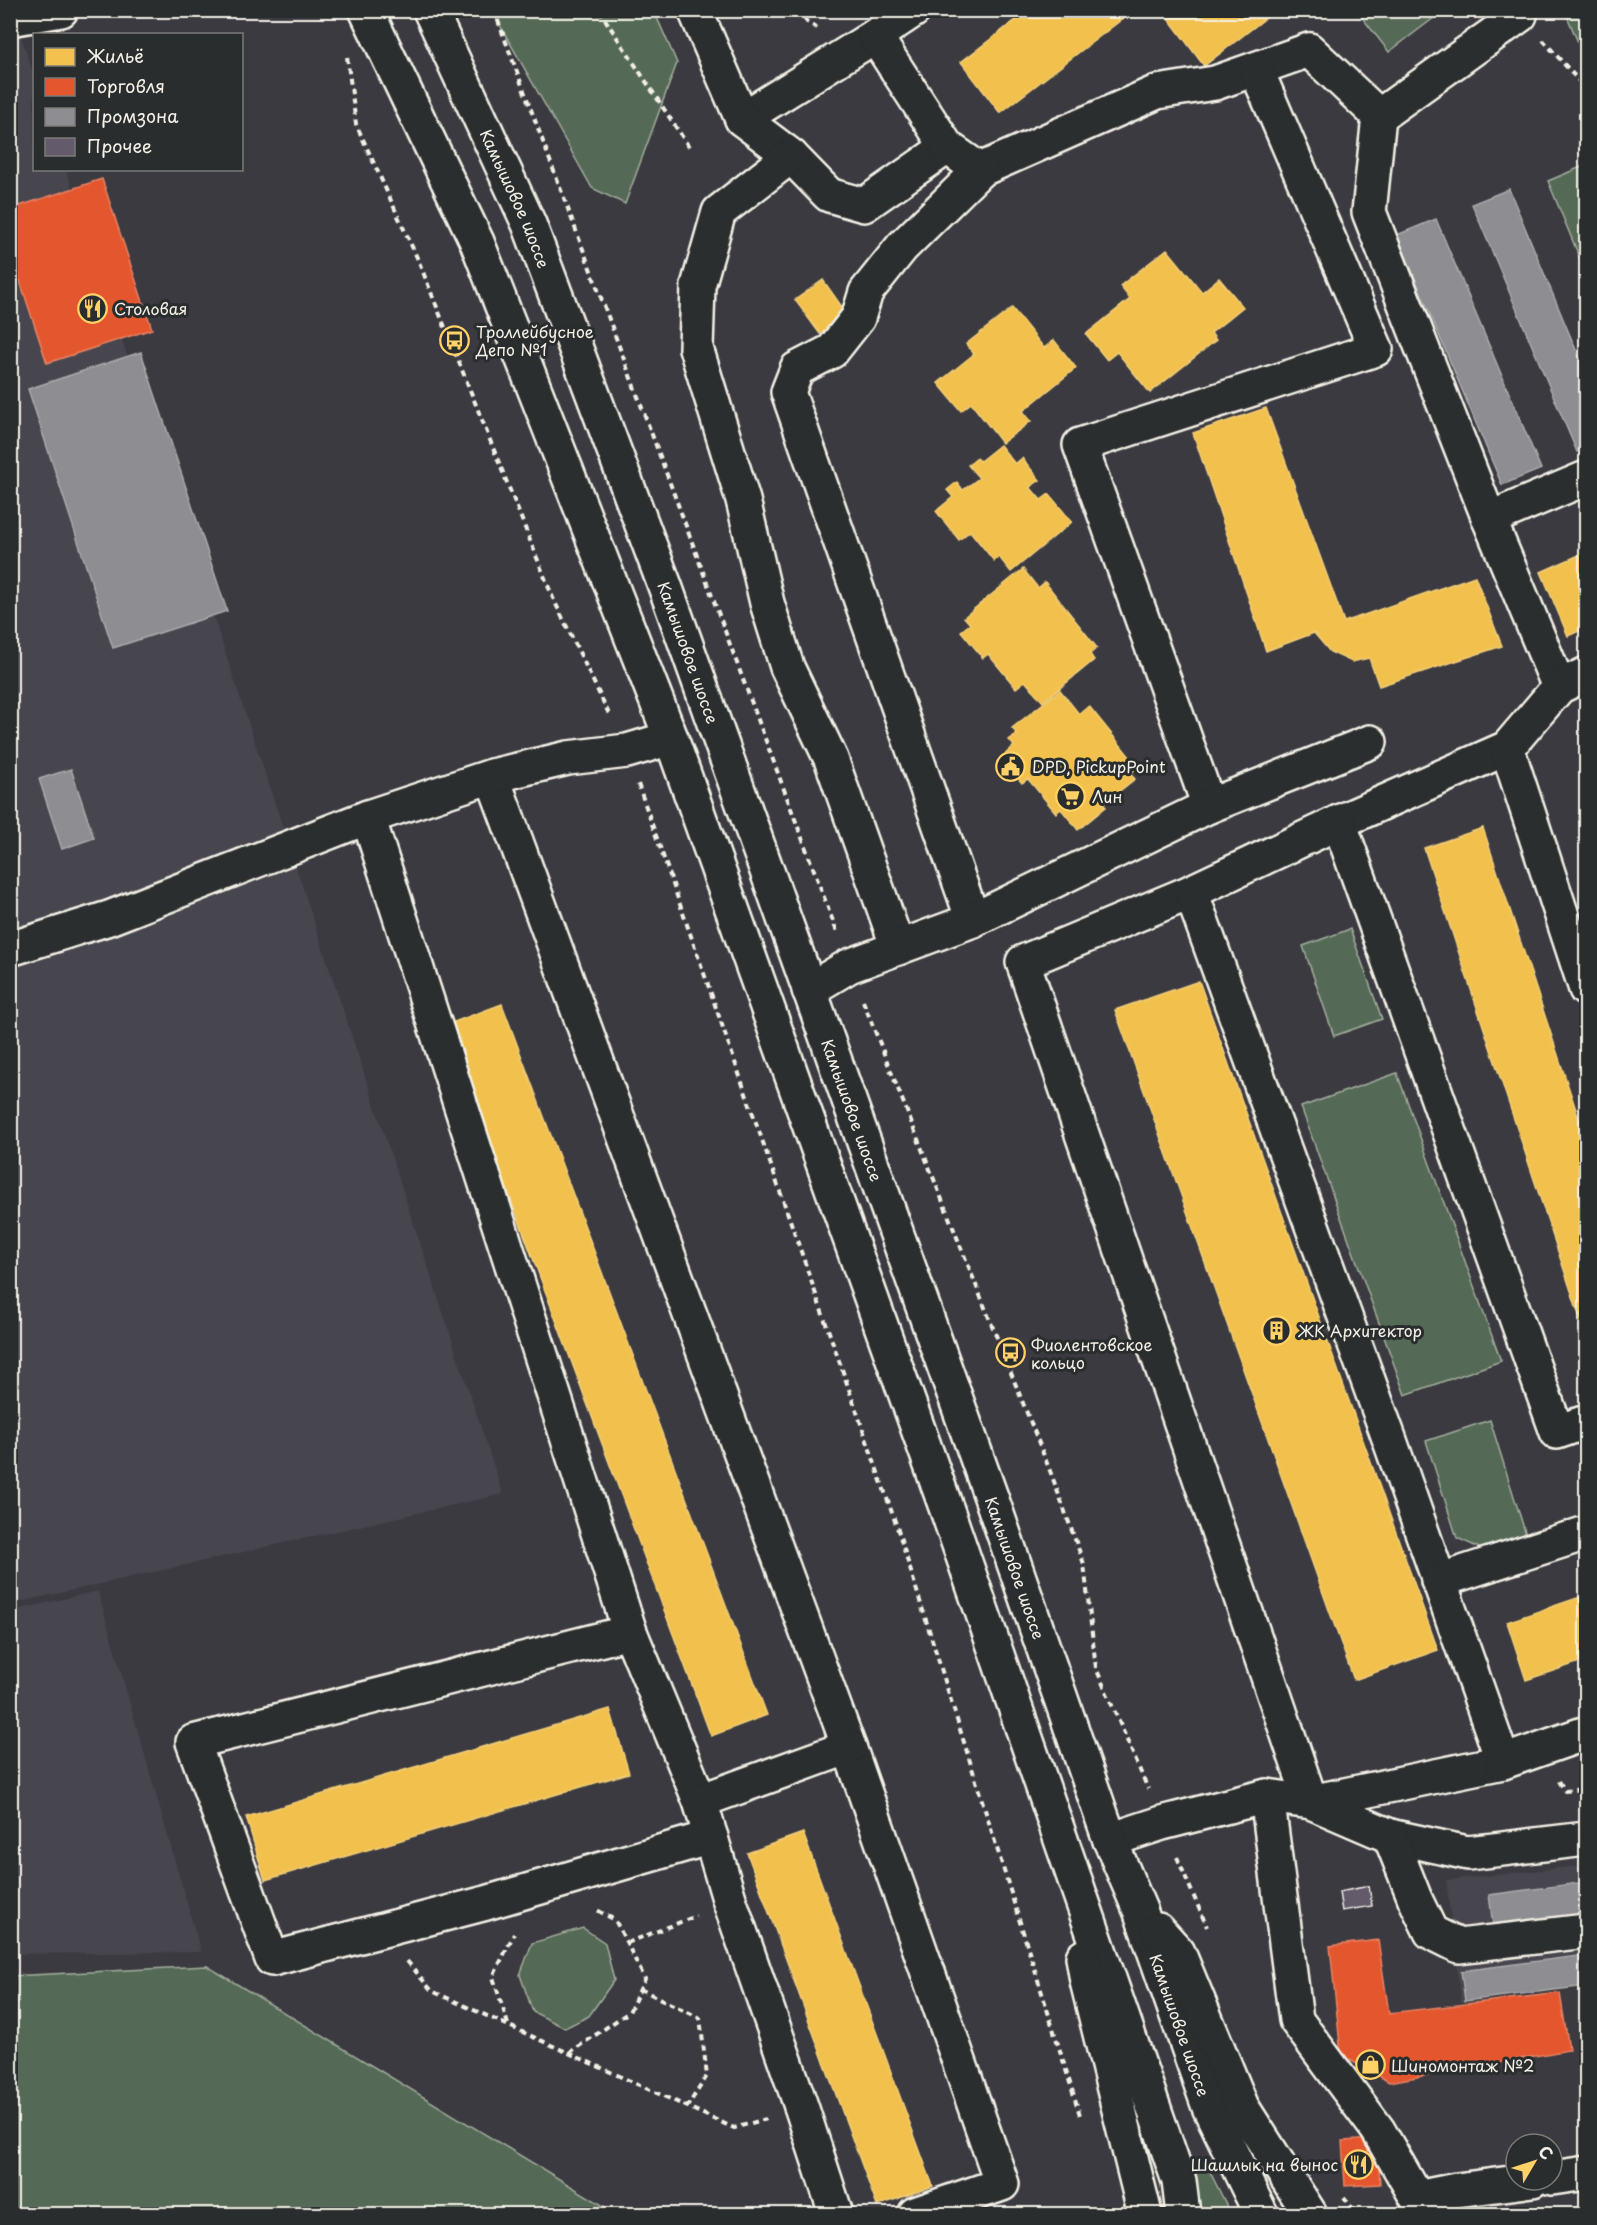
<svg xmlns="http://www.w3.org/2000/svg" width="1597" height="2225" viewBox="0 0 1597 2225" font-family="'Playpen Sans',sans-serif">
  <rect width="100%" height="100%" fill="#3b3a40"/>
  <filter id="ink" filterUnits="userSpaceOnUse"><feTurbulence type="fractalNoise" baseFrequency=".0167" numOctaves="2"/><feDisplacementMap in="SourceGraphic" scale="12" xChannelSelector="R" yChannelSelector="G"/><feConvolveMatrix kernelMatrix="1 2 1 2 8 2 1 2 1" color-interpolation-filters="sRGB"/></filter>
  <g filter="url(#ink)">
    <g fill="#47444d">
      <path d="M 10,11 L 13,11 L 34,76 L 34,170 L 66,170 L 503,1494 L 11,1604 Z"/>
      <path d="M 98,1591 L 201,1952 L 11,1954 L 11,1611 Z"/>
      <path d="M 1586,1865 L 1586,1987 L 1461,2002 L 1446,1880 Z"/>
    </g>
    <g fill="#556a56" stroke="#a4ae9f" stroke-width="1.5">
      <path d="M 492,11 L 654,11 L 677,63 L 625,204 L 592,188 Z"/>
      <path d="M 1357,11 L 1443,11 L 1389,52 Z"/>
      <path d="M 1565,11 L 1586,11 L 1586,62 Z"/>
      <path d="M 1586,165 L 1586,273 L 1548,181 Z"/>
      <path d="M 1350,929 L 1382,1019 L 1334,1036 L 1303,946 Z"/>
      <path d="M 1397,1073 L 1501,1361 L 1405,1395 L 1301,1107 Z"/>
      <path d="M 1490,1420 L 1527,1538 L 1486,1551 L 1457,1538 L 1426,1441 Z"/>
      <path d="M 583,1928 L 605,1943 L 614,1980 L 589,2016 L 565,2028 L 533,2012 L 520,1975 L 532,1943 Z"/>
      <path d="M 207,1966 L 617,2214 L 11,2214 L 11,1976 Z"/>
      <path d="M 1207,2166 L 1231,2214 L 1201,2214 L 1194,2172 Z"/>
    </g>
    <g fill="#f2c14e" stroke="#f3cf7c" stroke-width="1.5">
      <path d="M 1029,10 L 1134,10 L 1000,113 L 961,62 Z"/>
      <path d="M 1178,10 L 1276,10 L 1204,66 L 1168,18 Z"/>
      <path d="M 1167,249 L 1202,292 L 1219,278 L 1243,307 L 1211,333 L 1216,340 L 1150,393 L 1117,352 L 1107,360 L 1086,334 L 1130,299 L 1120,286 Z"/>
      <path d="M 823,280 L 847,314 L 820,334 L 795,300 Z"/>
      <path d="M 1012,308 L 1044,348 L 1054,340 L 1076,368 L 1023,411 L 1031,421 L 1002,443 L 971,403 L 961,411 L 938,383 L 974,354 L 966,344 Z"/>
      <path d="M 1266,408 L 1344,622 L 1475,576 L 1502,646 L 1379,686 L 1369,658 L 1352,662 L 1330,652 L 1314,633 L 1266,651 L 1193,433 Z"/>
      <path d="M 1000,445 L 1015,464 L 1022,458 L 1040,480 L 1030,487 L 1041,500 L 1049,494 L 1072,522 L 1011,572 L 999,557 L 994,561 L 970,531 L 959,540 L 936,511 L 953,497 L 947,490 L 957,482 L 963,490 L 979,478 L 968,465 L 977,458 L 980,461 Z"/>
      <path d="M 1586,552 L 1586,628 L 1568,636 L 1541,572 Z"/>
      <path d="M 1023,569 L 1038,588 L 1045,582 L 1097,648 L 1090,654 L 1094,660 L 1043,702 L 1025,681 L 1016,688 L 988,654 L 983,658 L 961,631 L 970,624 L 964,617 Z"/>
      <path d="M 1060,690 L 1079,714 L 1089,706 L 1138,767 L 1130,774 L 1135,779 L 1103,804 L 1106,807 L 1078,830 L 1061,809 L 1056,813 L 1028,779 L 1022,783 L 1001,758 L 1014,746 L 1009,740 L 1017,734 L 1012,728 Z"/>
      <path d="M 1483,828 L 1586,1140 L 1586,1336 L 1424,848 Z"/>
      <path d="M 1199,981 L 1438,1650 L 1354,1680 L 1115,1010 Z"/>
      <path d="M 502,1004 L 767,1715 L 711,1736 L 446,1025 Z"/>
      <path d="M 1586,1595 L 1586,1660 L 1526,1680 L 1507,1622 Z"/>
      <path d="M 610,1709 L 629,1773 L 265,1880 L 246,1817 Z"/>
      <path d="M 803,1833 L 933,2186 L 877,2206 L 747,1853 Z"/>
    </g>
    <g fill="#e4572e" stroke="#e98566" stroke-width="1.5">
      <path d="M 102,179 L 152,329 L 47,363 L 10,251 L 10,209 Z"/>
      <path d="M 1378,1940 L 1389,2013 L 1560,1993 L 1569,2050 L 1389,2082 L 1341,2055 L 1330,1946 Z"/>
      <path d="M 1377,2139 L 1380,2184 L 1345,2186 L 1342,2141 Z"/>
    </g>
    <g fill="#8d8d92" stroke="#acabac" stroke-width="1.5">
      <path d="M 1509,189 L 1586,374 L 1586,447 L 1577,452 L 1472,204 Z"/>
      <path d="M 1436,219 L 1541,469 L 1502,485 L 1397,235 Z"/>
      <path d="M 141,352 L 227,611 L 113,648 L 28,389 Z"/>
      <path d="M 1586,749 L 1586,768 L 1581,751 Z"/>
      <path d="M 71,769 L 94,838 L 62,849 L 39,779 Z"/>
      <path d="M 1586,1882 L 1586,1920 L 1494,1933 L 1489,1895 Z"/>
      <path d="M 1586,1955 L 1586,1986 L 1465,2001 L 1461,1971 Z"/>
    </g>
    <path fill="#635a6b" stroke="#f4f1e8" stroke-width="1.5" d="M 1369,1886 L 1372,1906 L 1342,1911 L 1339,1892 Z"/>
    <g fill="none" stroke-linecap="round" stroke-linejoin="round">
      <defs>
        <g id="minor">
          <path d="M 695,10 L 742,119 L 875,36"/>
          <path d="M 10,19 L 61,10"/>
          <path d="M 1379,116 L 1369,212 L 1489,519 L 1559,687"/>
          <path d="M 742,119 L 791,156 L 829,195 L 864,205 L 947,147 L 875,36 L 914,10"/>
          <path d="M 947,147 L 980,170 L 1157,92 L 1215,83 L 1309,50 L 1379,116 L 1520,15 L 1518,10"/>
          <path d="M 791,156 L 719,212 L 698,286 L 696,348 L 743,500 L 767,603 L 787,667 L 831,759 L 898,948"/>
          <path d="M 1489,519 L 1586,478"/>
          <path d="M 1586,674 L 1559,687 L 1507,748 L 1339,822 L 1557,1432 L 1586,1422"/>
          <path d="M 1507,748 L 1586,989"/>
          <path d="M 492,776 L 849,1747 L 1002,2184 L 915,2214"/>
          <path d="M 1209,806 L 1080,445 L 1376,349 L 1256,69"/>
          <path d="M 368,817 L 630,1632 L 700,1801 L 730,1902 L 802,2109 L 836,2214"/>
          <path d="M 1191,892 L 1389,1438 L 1503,1762 L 1311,1802 L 1023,962 Z"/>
          <path d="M 1191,892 L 1339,822"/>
          <path d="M 973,920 L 788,392 L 797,369 L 832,351 L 858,318 L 866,292 L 902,247 L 980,170"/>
          <path d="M 10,949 L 109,918 L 368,817 L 492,776 L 568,758 L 627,751 L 671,738"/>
          <path d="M 809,990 L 849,966 L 973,920 L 1209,806 L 1370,742"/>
          <path d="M 1438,1581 L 1586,1533"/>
          <path d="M 630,1632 L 193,1742 L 272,1959 L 486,1903 L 711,1837"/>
          <path d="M 1503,1762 L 1586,1733"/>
          <path d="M 1267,1796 L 1296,2020 L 1378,2130 L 1417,2198 L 1457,2190 L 1533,2180"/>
          <path d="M 700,1801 L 849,1747"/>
          <path d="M 1390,1836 L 1468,1853 L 1586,1839"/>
          <path d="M 1110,1840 L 1162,1823 L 1267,1796 L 1311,1802 L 1390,1836 L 1415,1899 L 1431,1932 L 1459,1946 L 1586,1931"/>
          <path d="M 1552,2178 L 1586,2173"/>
        </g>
        <g id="major">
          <path d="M 366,10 L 477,242 L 671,738 L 947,1510 L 1179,2181 L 1183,2214"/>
          <path id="s1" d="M 430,10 L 529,224 L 665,586 L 991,1497 L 1110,1840 L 1140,1910 L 1209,2107 L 1261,2214"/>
          <path d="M 1158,1930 L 1178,1952 L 1242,2107 L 1310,2214"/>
          <path d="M 1083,1957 L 1087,1981 L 1145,2214"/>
        </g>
      </defs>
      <use href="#minor" stroke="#f4f1e8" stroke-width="38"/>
      <use href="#major" stroke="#f4f1e8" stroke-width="38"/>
      <g stroke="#f4f1e8" stroke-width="4" stroke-dasharray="6 4.5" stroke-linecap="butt">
        <path d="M 494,10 L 837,932"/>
        <path d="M 599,10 L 689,147"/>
        <path d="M 798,10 L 807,22 L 819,29"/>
        <path d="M 1543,40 L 1586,89"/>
        <path d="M 347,57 L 356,124 L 419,262 L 553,598 L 610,716"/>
        <path d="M 638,784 L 897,1527 L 1080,2115"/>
        <path d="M 863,1001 L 1052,1476 L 1084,1564 L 1096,1668 L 1148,1789"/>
        <path d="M 1559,1781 L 1565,1791 L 1586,1789"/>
        <path d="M 1177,1857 L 1207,1927"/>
        <path d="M 627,1943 L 696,1916"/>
        <path d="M 407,1961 L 432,1991 L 734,2128 L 766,2119"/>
        <path d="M 640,1989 L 700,2018 L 707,2076 L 687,2107"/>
        <path d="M 508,2024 L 493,1977 L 514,1934"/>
        <path d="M 569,2053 L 629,2012 L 645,1979 L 615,1920 L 595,1909"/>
        <path d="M 1344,2197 L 1357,2214"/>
      </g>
      <use href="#minor" stroke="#2a2d2e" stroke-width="33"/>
      <use href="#major" stroke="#2a2d2e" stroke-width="33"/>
    </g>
  </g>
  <defs>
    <symbol id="restaurant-ring" viewBox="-11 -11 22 22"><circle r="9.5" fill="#2a2d2e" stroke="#ffd166" stroke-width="1.5"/><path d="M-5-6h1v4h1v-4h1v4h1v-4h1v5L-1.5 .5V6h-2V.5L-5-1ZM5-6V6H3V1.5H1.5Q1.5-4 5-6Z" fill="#ffd166"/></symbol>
    <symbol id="bus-ring" viewBox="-11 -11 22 22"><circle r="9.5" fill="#2a2d2e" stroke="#ffd166" stroke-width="1.5"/><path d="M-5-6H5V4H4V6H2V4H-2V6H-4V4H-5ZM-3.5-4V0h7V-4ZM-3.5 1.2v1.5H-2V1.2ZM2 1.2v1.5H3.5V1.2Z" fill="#ffd166"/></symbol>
    <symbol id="civic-ring" viewBox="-11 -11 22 22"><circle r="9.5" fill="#2a2d2e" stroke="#ffd166" stroke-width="1.5"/><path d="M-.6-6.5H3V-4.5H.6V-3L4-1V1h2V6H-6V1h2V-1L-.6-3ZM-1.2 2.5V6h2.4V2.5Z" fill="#ffd166"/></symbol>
    <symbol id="supermarket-ring" viewBox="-11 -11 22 22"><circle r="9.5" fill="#2a2d2e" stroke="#ffd166" stroke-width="1.5"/><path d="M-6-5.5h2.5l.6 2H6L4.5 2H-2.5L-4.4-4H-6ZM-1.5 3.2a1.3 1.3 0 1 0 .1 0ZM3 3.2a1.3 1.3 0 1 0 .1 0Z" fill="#ffd166"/></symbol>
    <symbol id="building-ring" viewBox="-11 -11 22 22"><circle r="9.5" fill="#2a2d2e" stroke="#ffd166" stroke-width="1.5"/><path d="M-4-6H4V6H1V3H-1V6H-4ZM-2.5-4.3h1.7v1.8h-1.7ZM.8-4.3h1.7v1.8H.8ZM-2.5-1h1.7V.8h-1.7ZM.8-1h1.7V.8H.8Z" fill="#ffd166"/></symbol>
    <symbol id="shop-ring" viewBox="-11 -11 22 22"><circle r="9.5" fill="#2a2d2e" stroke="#ffd166" stroke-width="1.5"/><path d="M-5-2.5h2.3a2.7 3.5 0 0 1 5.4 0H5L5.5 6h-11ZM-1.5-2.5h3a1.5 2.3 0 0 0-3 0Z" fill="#ffd166"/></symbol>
  </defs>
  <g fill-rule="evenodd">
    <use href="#restaurant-ring" x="76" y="292" width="33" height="33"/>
    <use href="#bus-ring" x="438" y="324" width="33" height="33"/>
    <use href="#civic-ring" x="994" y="750" width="33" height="33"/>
    <use href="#supermarket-ring" x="1054" y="780" width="33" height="33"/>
    <use href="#building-ring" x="1260" y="1314" width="33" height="33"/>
    <use href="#bus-ring" x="994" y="1336" width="33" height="33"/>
    <use href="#shop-ring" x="1354" y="2048" width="33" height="33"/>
    <use href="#restaurant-ring" x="1342" y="2148" width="33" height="33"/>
  </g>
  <g text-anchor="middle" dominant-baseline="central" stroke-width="6" stroke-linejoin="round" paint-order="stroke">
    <g font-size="16" fill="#f4f1e8" stroke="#2a2d2e">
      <text stroke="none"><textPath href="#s1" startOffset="207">Камышовое шоссе</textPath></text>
      <text stroke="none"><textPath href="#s1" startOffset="693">Камышовое шоссе</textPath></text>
      <text stroke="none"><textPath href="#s1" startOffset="1179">Камышовое шоссе</textPath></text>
      <text stroke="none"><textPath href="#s1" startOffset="1665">Камышовое шоссе</textPath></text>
      <text stroke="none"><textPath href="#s1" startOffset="2151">Камышовое шоссе</textPath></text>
    </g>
    <g font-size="16" fill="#f4f1e8" stroke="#2a2d2e" text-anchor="start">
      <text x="114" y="308">Столовая</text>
      <text x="476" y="331">Троллейбусное<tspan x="476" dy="18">Депо №1</tspan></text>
      <text x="1032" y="766">DPD, PickupPoint</text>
      <text x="1092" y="796">Лин</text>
      <text x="1298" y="1330">ЖК Архитектор</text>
      <text x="1031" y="1344">Фиолентовское<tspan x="1031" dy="18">кольцо</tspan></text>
      <text x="1391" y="2065">Шиномонтаж №2</text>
      <text x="1338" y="2164" text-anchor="end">Шашлык на вынос</text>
    </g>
  </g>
  <rect width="1597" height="2225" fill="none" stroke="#2a2d2e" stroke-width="36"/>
  <rect x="18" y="18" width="1561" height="2189" fill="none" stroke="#f4f1e8" stroke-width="2" filter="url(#ink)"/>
  <rect x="33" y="33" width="210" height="138" fill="#2a2d2e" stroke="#7b7b78" stroke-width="1.5"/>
  <rect x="45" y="48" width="30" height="18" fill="#f2c14e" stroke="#7b7b78" stroke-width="1.5"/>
  <text x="87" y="63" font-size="18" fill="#f4f1e8">Жильё</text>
  <rect x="45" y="78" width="30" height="18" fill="#e4572e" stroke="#7b7b78" stroke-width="1.5"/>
  <text x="87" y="93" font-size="18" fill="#f4f1e8">Торговля</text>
  <rect x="45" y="108" width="30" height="18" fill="#8d8d92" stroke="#7b7b78" stroke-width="1.5"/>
  <text x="87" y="123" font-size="18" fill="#f4f1e8">Промзона</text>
  <rect x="45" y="138" width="30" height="18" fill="#635a6b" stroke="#7b7b78" stroke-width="1.5"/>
  <text x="87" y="153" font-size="18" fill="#f4f1e8">Прочее</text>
  <g transform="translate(1534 2162) rotate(51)"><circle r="28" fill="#2a2d2e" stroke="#7b7b78" stroke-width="1.5"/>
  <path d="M0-4.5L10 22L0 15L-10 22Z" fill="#ffd166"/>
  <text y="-9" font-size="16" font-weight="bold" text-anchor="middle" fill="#f4f1e8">С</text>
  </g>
</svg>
